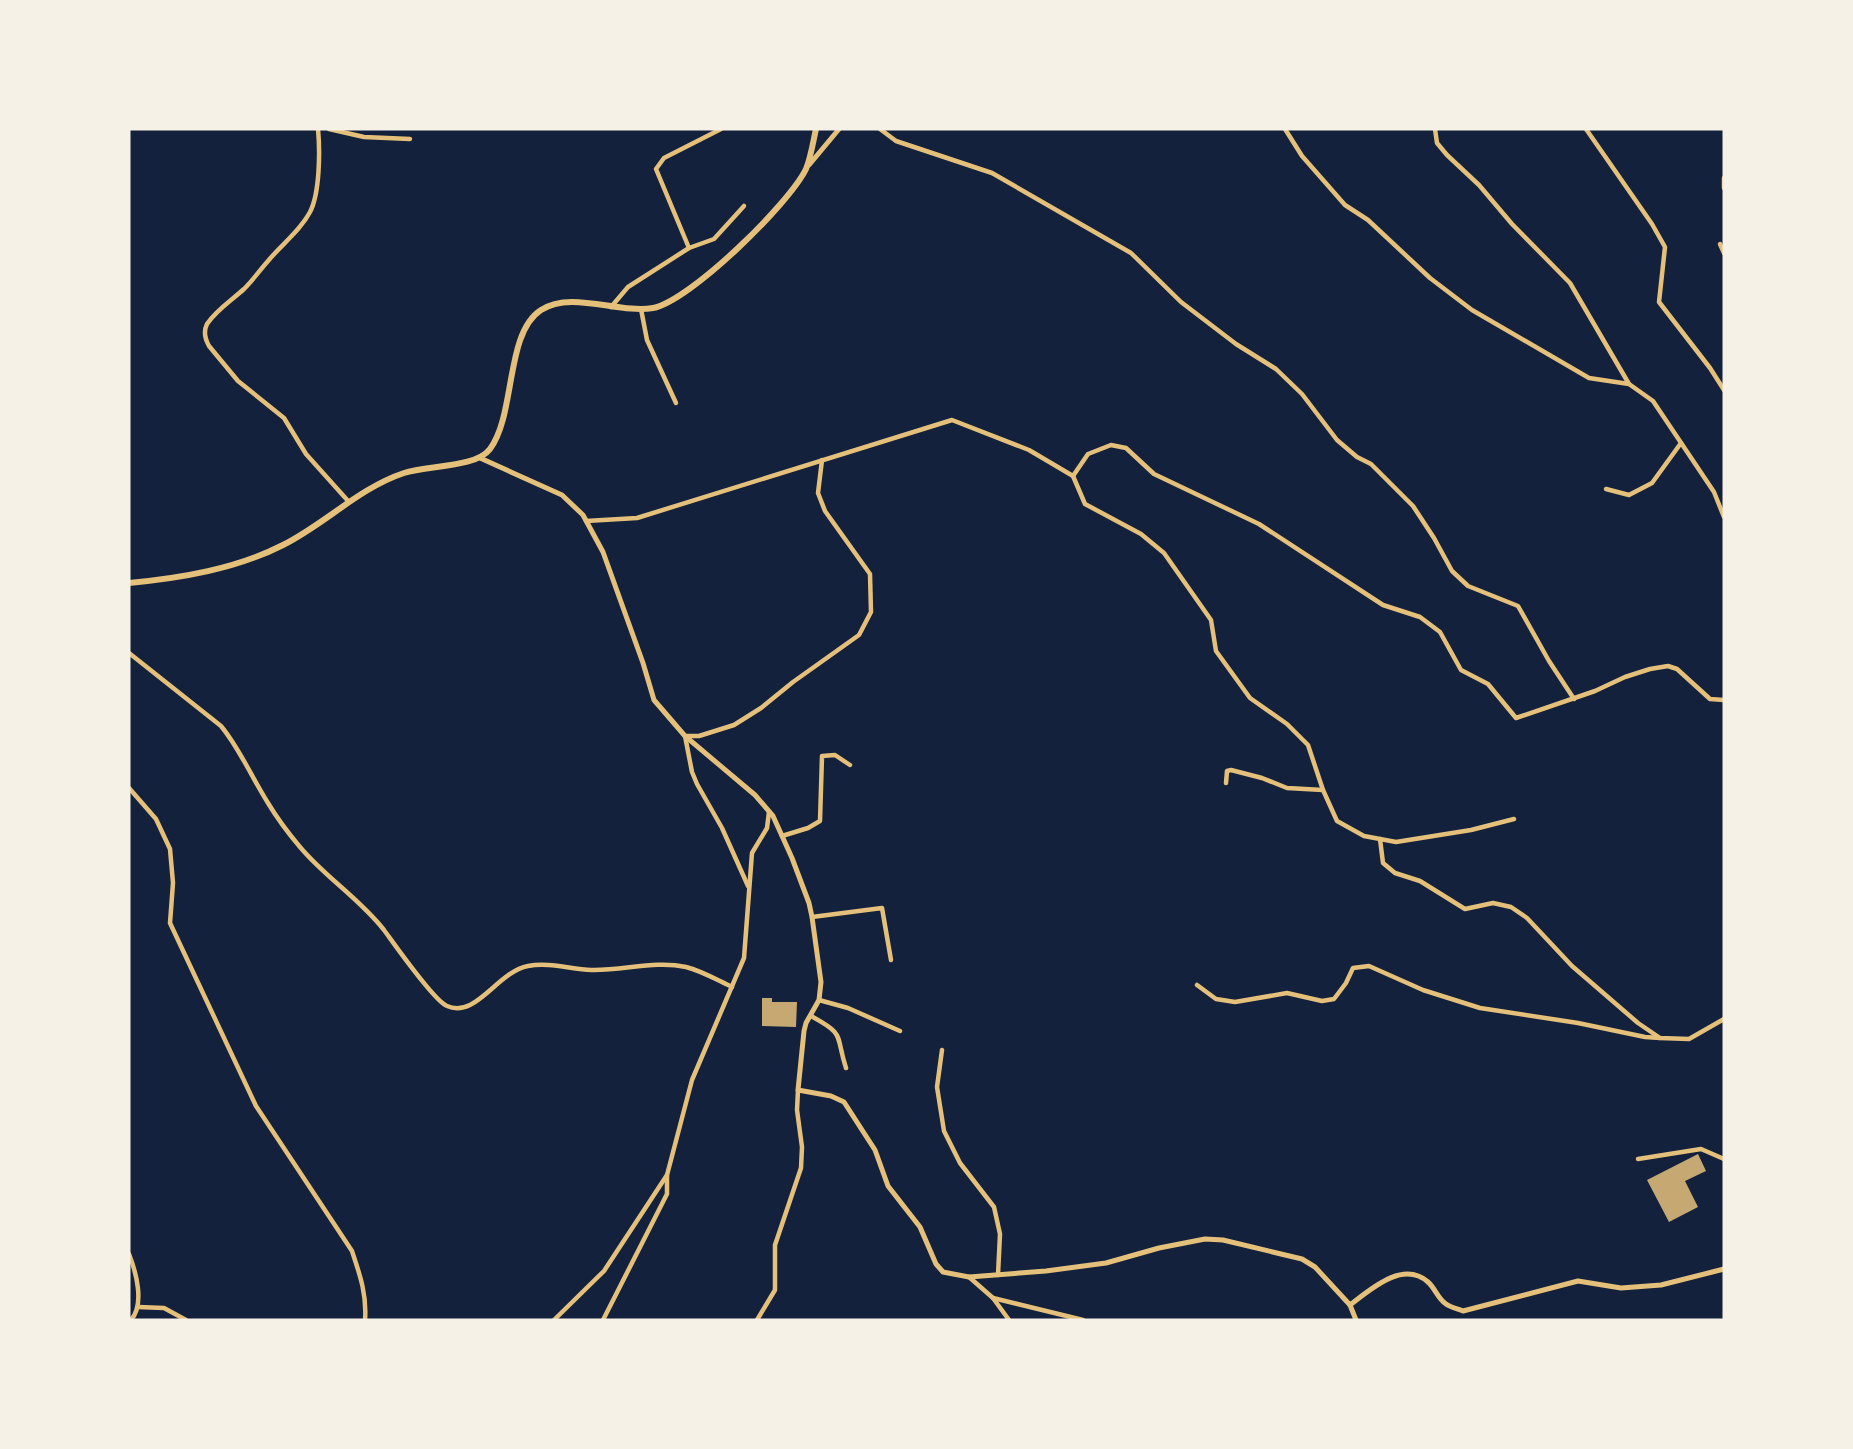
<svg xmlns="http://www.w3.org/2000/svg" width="1853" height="1449" viewBox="0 0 1853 1449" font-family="'Golos Text',sans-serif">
  <rect width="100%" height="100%" fill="#14213d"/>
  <g fill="#c6a872">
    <path d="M 762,998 L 772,998 L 772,1002 L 797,1002 L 796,1027 L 762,1026 Z"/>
    <path d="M 1698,1154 L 1706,1171 L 1685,1181 L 1698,1207 L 1669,1222 L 1647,1180 Z"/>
  </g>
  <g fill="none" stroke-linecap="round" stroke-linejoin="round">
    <g stroke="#e5c07b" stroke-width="4.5">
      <path d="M 318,129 C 320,150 320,193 310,212 C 300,231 282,244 268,261 C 260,270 253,280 244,289 C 232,300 216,310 207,324 C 203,332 205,339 209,346 L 238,381 L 284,418 L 306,454 L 349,502"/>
      <path d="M 329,129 L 364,137 L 410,139"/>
      <path d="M 721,129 L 664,158 L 656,169 L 689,248 L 714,239 L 744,206"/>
      <path d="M 880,129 L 896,141 L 992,173 L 1131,253 L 1181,302 L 1236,344 L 1276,369 L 1302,394 L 1337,440 L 1357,457 L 1371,464 L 1413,506 L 1434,538 L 1452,571 L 1468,586 L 1518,606 L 1549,661 L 1574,699"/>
      <path d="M 1285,129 L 1302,156 L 1345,205 L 1368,220 L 1430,278 L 1472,310 L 1589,378 L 1629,384"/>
      <path d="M 1435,129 L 1437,143 L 1447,155 L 1479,185 L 1512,224 L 1570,283 L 1629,384 L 1653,401 L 1714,492 L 1724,517"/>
      <path d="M 1586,129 L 1652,224 L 1665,247 L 1659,302 L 1710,368 L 1724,390"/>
      <path d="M 1724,178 L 1724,188"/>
      <path d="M 1720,244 L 1724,253"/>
      <path d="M 611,307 L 628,287 L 689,248"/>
      <path d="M 641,309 L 647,340 L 676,403"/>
      <path d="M 1073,476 L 1088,454 L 1111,445 L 1126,448 L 1154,474 L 1259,524 L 1383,605 L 1420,617 L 1440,632 L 1461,670 L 1488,684 L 1516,718 L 1595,691 L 1625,677 L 1650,669 L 1668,666 L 1677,669 L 1710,699 L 1724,700"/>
      <path d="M 1606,489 L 1629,495 L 1652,483 L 1681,443"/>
      <path d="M 586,521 L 637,518 L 952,420 L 1029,450 L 1073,476 L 1085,504 L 1141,534 L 1164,553 L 1211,620 L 1216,651 L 1250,698 L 1287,724 L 1308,745 L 1323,790 L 1337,821 L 1364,836 L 1396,842 L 1471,830 L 1514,819"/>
      <path d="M 129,653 L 221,726 C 240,749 252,778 268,803 C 277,818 289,834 300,847 C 325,877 360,899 384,930 C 395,945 434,1001 447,1006 C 476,1019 497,972 528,966 C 549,962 570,969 591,970 C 623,971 655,960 686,967 C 702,971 717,980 732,987"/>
      <path d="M 1226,783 L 1227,771 L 1231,770 L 1262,778 L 1287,788 L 1323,790"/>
      <path d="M 129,788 L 156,819 L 170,849 L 173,883 L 170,923 L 256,1106 L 352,1251 C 360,1275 367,1295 365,1320"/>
      <path d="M 782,836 L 808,828 L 820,821 L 822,756 L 835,755 L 850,765"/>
      <path d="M 1380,839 L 1383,863 L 1395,873 L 1420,881 L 1465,909 L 1493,903 L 1511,907 L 1527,918 L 1572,966 L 1638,1023 L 1660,1038 L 1689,1039 L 1724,1019"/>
      <path d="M 748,886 L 722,828 L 697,784 L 692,772 L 685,736 L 699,736 L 734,725 L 761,708 L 793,682 L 859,635 L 871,612 L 870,574 L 825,511 L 818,493 L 822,460"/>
      <path d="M 812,917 L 882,908 L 891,960"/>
      <path d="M 1197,985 L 1216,999 L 1235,1002 L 1287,993 L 1322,1001 L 1334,999 L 1346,983 L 1353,968 L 1369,966 L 1423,990 L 1480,1008 L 1578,1023 L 1645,1037 L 1660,1038"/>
      <path d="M 819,1000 L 848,1008 L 900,1031"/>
      <path d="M 811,1016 C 846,1035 835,1034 846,1068"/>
      <path d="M 942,1050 L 937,1087 L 944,1131 L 960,1163 L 994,1207 L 1000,1234 L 998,1275"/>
      <path d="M 1638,1159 L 1701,1149 L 1724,1159"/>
      <path d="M 129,1254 C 136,1272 145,1304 131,1320"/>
      <path d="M 969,1277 L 993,1298 L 1009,1320"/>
      <path d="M 993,1298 L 1083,1320"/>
      <path d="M 138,1307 L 164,1308 L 186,1320"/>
      <path d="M 554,1320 L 604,1271 L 667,1175 L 692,1080 L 744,958 L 752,853 L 767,828 L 769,812"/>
      <path d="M 603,1320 L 667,1194 L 667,1175"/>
      <path d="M 757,1320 L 775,1290 L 775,1245 L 801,1168 L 802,1147 L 797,1110 L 798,1090"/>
    </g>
    <g stroke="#e5c07b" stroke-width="5">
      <path d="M 809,165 L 839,129"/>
      <path d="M 480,458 L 562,495 L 583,515 L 603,552 L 643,663 L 654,700 L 685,736 L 755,795 L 773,816 L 792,858 L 809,903 L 812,917 L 821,982 L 819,1000 L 806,1023 L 804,1031 L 798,1090 L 831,1096 L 844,1102 L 875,1150 L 888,1186 L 920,1227 L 936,1264 L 943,1272 L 969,1277 L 1046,1271 L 1106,1263 L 1159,1248 L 1205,1239 L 1223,1240 L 1302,1259 L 1315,1267 L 1350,1305 L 1356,1320"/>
      <path d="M 1350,1305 C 1371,1289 1403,1260 1428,1282 C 1435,1288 1438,1299 1446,1304 C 1450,1307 1458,1309 1463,1311 L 1578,1281 L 1621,1288 L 1661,1285 L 1724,1269"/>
    </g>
    <path stroke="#e5c07b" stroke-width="6" d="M 129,583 C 181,578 236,569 283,545 C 325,524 359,488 404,473 C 427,465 476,468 490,449 C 516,414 505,333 541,310 C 571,290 619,314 653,308 C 690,301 789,204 806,169 C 811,157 813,142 816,129"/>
  </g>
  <rect width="1853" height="1449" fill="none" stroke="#f6f1e7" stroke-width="261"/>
</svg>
